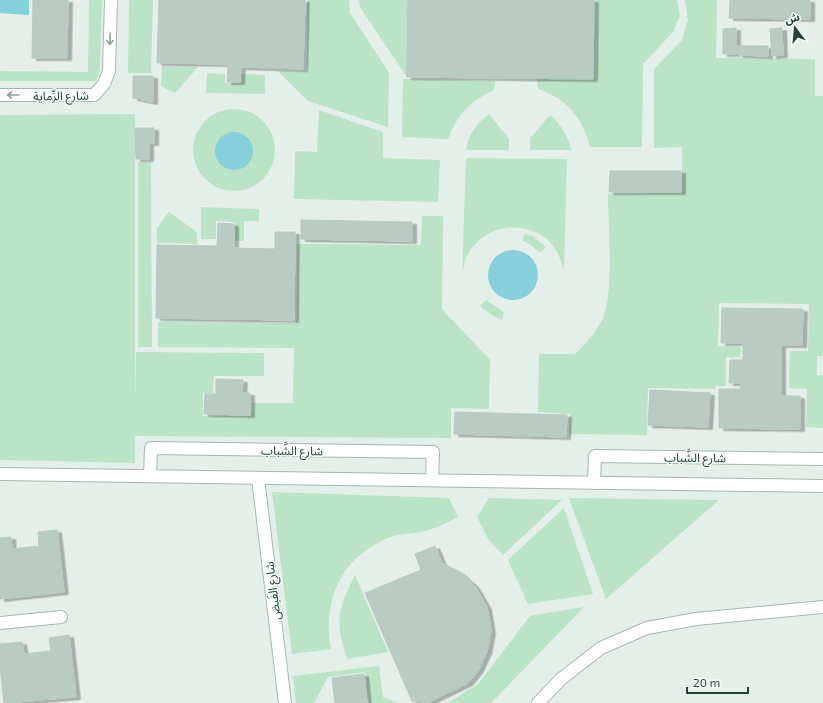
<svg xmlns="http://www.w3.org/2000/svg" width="823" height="703" viewBox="0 0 823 703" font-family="'Exo 2','Noto Sans Arabic',sans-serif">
  <defs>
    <filter id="shadow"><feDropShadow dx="4.5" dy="2.5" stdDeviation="0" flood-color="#0004"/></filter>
  </defs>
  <rect width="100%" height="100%" fill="#e4efea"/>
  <g fill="#bbe3c5">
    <path d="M 89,0 L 102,0 L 100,67 L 99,75 L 95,81 L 0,81 L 0,71 L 88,72 Z"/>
    <path d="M 129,0 L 153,0 L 151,73 L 128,73 Z"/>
    <path d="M 307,0 L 349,0 L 350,13 L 389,73 L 388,127 L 308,101 L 278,71 L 307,71 Z"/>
    <path d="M 359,0 L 408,0 L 407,77 L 360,7 Z"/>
    <path d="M 594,0 L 677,0 L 680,16 L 673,32 L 643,64 L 642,147 L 590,147 C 583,118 566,98 538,89 L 537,78 Z"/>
    <path d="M 685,0 L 717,0 L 716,58 L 815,59 L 815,96 L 823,96 L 823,356 L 817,356 L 817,375 L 823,375 L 823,428 L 806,427 L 807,389 L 789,388 L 790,351 L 808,351 L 809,304 L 719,303 L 718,346 L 741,347 L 740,357 L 726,357 L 726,386 L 715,386 L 715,389 L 648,388 L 647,435 L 569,434 L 570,414 L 538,412 L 539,354 L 575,354 C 586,344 596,332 603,318 C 614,295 608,222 608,194 L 682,193 L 682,147 L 654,148 L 654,69 L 682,40 L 688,20 Z"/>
    <path d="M 162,67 L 198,67 L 175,93 L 161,86 Z"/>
    <path d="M 207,73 L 225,74 L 225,83 L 242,83 L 242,74 L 265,75 L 265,94 L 206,93 Z"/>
    <path d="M 403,79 L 495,81 L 494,90 C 471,100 456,116 448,139 L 402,137 Z"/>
    <circle cx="234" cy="150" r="41"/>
    <path d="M 319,110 L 383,132 L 383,158 L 440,160 L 438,202 L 294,199 L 295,151 L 317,152 Z"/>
    <path d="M 135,114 L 135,403 L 136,352 L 264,353 L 264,376 L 214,376 L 213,393 L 203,393 L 203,416 L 251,416 L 252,403 L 293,403 L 294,348 L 158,347 L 158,322 L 296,323 L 297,244 L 421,245 L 422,216 L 443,216 L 442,309 L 490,360 L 489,409 L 451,408 L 451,438 L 135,436 L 135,463 L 0,460 L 0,115 Z"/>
    <path d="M 489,114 L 509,139 L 509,150 L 466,150 C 469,134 476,124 489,114 Z"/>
    <path d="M 550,115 C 561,125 568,135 571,150 L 530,150 L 530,138 Z"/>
    <path d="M 466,158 L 567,159 L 564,271 C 561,260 557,249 549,241 C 522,217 481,226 466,258 C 464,263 463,270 462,276 Z"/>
    <path d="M 138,162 L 151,162 L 152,347 L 138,347 Z"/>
    <path d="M 201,207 L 259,209 L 259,221 L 244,221 L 244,241 L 235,241 L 235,222 L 216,221 L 216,239 L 201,239 Z"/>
    <path d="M 169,212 L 197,232 L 197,244 L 157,243 L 157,228 Z"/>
    <path d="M 524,234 L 533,236 L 546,247 L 540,252 L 528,243 L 522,241 Z"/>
    <path d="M 486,300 L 504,312 L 502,320 L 493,316 L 480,306 Z"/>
    <path d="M 272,492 L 449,498 L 458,517 C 447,522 433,530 421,532 C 411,534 401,533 391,537 C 342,555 322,599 331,649 L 292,654 Z"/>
    <path d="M 489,498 L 562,500 L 503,555 L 488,539 L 477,517 Z"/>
    <path d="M 569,498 L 719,500 L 606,599 Z"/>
    <path d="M 564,508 L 593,594 L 528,604 L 508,560 Z"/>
    <path d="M 355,575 L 388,652 L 347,659 C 335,621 337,611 355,575 Z"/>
    <path d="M 584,607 L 491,703 L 448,703 L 478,684 L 530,616 Z"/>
    <path d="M 379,666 L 383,697 L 398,703 L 369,703 L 365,672 L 328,677 L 314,703 L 296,703 L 293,676 Z"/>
  </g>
  <g fill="#86d0db">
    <path d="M 0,0 L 29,0 L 29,15 L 0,13 Z"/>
    <circle cx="234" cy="151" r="19"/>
    <circle cx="513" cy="275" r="25"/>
  </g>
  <g fill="#b9cbc3" stroke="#b6cac1" filter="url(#shadow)">
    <path d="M 33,0 L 68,0 L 67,58 L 32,58 Z"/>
    <path d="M 159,0 L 305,0 L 303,69 L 241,67 L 240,82 L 227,82 L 228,64 L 157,63 Z"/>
    <path d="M 408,0 L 594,0 L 593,79 L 407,77 Z"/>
    <path d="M 730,0 L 810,0 L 810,19 L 729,18 Z"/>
    <path d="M 736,28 L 736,54 L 723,54 L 723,29 Z"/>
    <path d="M 782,28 L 783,55 L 772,56 L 770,29 Z"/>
    <path d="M 738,46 L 768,46 L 768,56 L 738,55 Z"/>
    <path d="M 133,76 L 153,76 L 153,102 L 133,98 Z"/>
    <path d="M 135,128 L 154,128 L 154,143 L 149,143 L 149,159 L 136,159 Z"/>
    <path d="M 610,171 L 681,171 L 681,192 L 609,192 Z"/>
    <path d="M 301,220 L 412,222 L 412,241 L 301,239 Z"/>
    <path d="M 218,223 L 234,224 L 234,248 L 275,249 L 275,232 L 295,232 L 294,320 L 156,318 L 157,245 L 217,246 Z"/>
    <path d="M 722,308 L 803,309 L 802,345 L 781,345 L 781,396 L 800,396 L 800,429 L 719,428 L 719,389 L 740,389 L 741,383 L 729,383 L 730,360 L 743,360 L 743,343 L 721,343 Z"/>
    <path d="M 216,379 L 243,380 L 242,393 L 250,393 L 250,415 L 204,414 L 205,394 L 216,394 Z"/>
    <path d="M 650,390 L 710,393 L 708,427 L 648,425 Z"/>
    <path d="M 455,412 L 567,415 L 566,437 L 454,434 Z"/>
    <path d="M 57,530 L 64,592 L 0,599 L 0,538 L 11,537 L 12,549 L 39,546 L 38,532 Z"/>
    <path d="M 435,546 L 442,563 L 460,572 L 475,586 L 487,607 L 491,631 L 487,652 L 478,671 L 468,683 L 429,702 L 412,701 L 365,593 L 421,570 L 415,554 Z"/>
    <path d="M 69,635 L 76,697 L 4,703 L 0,666 L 0,644 L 22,642 L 24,654 L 51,651 L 49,638 Z"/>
    <path d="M 364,674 L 367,703 L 335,703 L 332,678 Z"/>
  </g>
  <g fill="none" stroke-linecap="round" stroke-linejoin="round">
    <defs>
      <g id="minor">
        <path d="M 0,95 L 94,95 L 104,84 L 109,71 L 111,0"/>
        <path d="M 0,474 L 823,486"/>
        <path d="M 150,476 L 151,448 L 433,452 L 432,480"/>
        <path d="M 258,478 L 285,703"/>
        <path d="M 594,483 L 595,456 L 823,459"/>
        <path d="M 0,623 L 61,617"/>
        <path d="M 538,703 L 561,679 L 601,648 L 647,628 L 696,619 L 823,607"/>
      </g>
    </defs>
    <use href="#minor" stroke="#a6b8b2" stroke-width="14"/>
    <use href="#minor" stroke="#fff" stroke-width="12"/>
  </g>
  <defs><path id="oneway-shaft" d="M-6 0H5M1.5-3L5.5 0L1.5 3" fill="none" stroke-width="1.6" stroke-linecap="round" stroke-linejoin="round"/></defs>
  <g stroke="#90a29c">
    <use href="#oneway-shaft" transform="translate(110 39) rotate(91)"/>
    <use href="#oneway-shaft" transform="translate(13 95) rotate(180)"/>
  </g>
  <g text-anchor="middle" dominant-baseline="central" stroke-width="3" stroke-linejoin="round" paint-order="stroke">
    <g font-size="12" fill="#21443a" stroke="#f6fbf8">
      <text transform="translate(61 95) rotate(-1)">شارع الرِّماية</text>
      <text transform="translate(292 450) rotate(1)">شارع الشَّباب</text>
      <text transform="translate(695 457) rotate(1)">شارع الشَّباب</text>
      <text transform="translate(272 591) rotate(-97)">شارع الفَيض</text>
    </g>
  </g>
  <g transform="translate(795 28) rotate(344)" stroke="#f6fbf8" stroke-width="3" paint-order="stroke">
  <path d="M0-3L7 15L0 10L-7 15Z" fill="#21443a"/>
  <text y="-6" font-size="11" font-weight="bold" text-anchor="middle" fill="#21443a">ش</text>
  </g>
  <path d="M687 687v6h61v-6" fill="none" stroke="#21443a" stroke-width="2"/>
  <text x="693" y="687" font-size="12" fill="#21443a" stroke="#f6fbf8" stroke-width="3" paint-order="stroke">20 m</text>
</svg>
